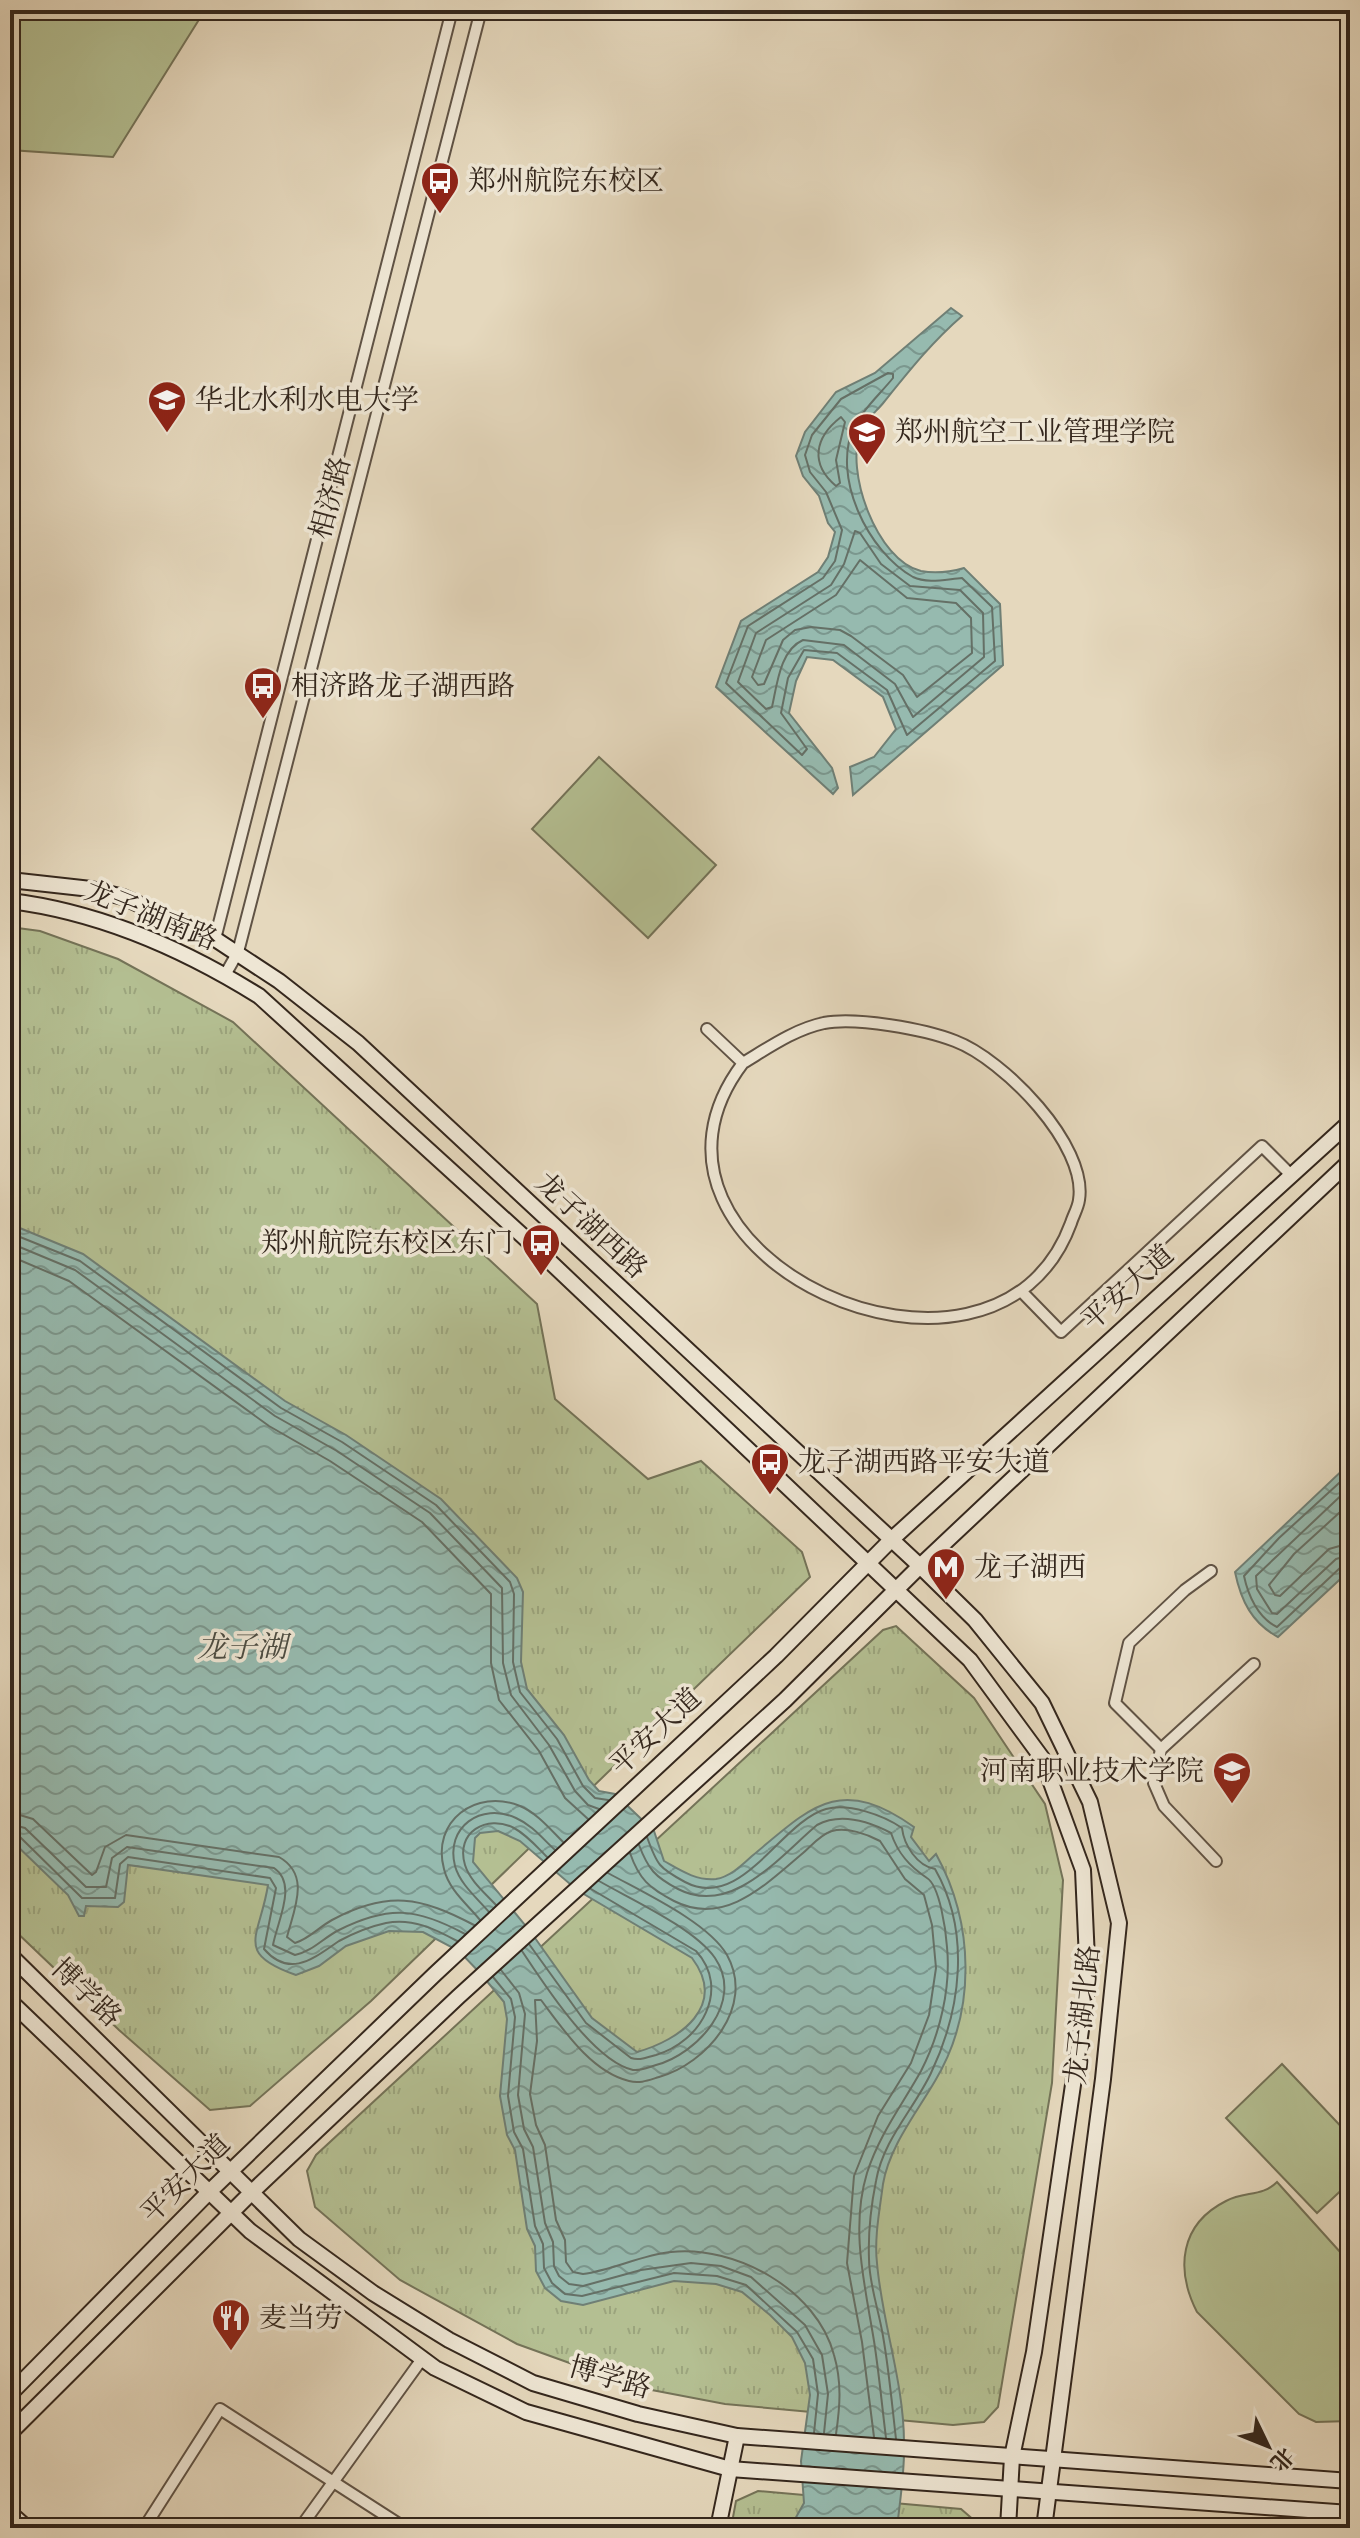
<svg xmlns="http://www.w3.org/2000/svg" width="1360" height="2538" viewBox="0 0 1360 2538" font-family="'Libre Bodoni','Noto Serif SC',serif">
  <defs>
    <pattern id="park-tufts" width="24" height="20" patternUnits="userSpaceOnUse" patternTransform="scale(2)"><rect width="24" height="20" fill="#b4bf92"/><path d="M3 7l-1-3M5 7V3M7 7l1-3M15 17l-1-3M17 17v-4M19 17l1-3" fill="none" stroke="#9ba47d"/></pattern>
    <pattern id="water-waves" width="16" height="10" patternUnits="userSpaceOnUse" patternTransform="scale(2)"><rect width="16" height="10" fill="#96baaf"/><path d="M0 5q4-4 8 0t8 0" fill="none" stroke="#7b978e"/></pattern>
  </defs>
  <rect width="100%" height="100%" fill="#e5d8bd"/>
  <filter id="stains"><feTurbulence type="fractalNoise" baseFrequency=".0025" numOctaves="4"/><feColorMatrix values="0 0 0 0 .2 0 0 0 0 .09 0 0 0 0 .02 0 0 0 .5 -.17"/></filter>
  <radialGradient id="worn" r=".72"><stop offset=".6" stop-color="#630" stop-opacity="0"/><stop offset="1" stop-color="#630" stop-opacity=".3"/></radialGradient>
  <g fill="#b4bf92" stroke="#747358" stroke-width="2">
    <path d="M 10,10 L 205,10 L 113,157 L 10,150 Z"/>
    <path d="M 599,757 L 716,865 L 648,938 L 532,829 Z"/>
    <path d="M 1282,2064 L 1350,2136 L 1350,2182 L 1317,2213 L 1226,2118 Z"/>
    <path d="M 1277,2182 L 1350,2263 L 1350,2421 L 1316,2422 L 1299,2414 L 1197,2312 C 1175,2269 1180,2224 1226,2201 C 1245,2191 1262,2197 1277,2182 Z"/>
  </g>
  <g fill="url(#park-tufts)" stroke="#747358" stroke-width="2">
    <path d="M 10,927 L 40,931 L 118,959 L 233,1022 L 537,1304 L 555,1399 L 648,1479 L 701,1461 L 802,1552 L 810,1577 L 371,2001 L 250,2106 L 210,2110 L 119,2030 L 10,1926 Z"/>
    <path d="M 896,1626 L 974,1698 L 1045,1804 L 1063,1880 L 1052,2083 L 998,2407 L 984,2422 L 953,2425 L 725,2404 L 636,2387 L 517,2344 L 400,2280 L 315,2207 L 307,2171 L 316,2155 L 883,1630 Z"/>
    <path d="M 758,2491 L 961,2509 L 983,2528 L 731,2528 L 736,2501 Z"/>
  </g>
  <g fill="url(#water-waves)" stroke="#6f7f75" stroke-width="2" fill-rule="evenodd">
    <path d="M 951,308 L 962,316 C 932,342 909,371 884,402 C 877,411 865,420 861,431 C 844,470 877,561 921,571 C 936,574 950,572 964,568 L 1000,604 L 1003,665 L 853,795 L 850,767 L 874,757 L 896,729 L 883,697 L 833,660 L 807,657 L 796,681 L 789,713 L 832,768 L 838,788 L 833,794 L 716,687 L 741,621 L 818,572 L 828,557 L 835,532 L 828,523 L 819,496 L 803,476 L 796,456 L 805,432 L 836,392 L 875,373 Z"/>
    <path d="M 10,1224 L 83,1254 L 285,1401 L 346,1435 L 441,1499 L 517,1578 L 523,1592 L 521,1662 L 527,1689 L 564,1735 L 589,1780 L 599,1791 L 615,1794 L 654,1831 L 664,1861 C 680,1870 696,1881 716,1879 C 730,1877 742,1865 752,1856 C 811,1807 839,1774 914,1827 L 911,1837 L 929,1861 L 936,1854 C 974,1923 977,2011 935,2081 C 917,2112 889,2147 883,2184 C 880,2208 874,2238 877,2263 C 882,2323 904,2382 904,2443 C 905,2471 900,2500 897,2528 L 790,2528 L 804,2503 L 801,2461 L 810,2395 L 805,2363 L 792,2337 L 770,2315 L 742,2292 L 716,2284 L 674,2281 L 583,2305 L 561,2301 L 545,2288 L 536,2271 L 535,2246 L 527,2229 L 515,2150 L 507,2135 L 500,2096 L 507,2019 L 504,2002 L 481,1974 L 459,1951 L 423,1932 L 389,1931 L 346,1946 L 319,1966 L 296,1975 C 233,1953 260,1937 268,1885 L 128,1865 L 124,1902 L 118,1907 L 86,1906 L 84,1916 L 79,1916 L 68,1895 L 10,1839 ZM 498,1831 L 520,1841 L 577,1890 L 692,1958 C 728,2006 680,2040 637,2052 L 592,2018 L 530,1931 L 473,1862 L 475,1838 L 480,1833 Z"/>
    <path d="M 1350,1463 L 1350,1570 L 1278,1637 C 1252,1623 1241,1601 1235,1572 Z"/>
  </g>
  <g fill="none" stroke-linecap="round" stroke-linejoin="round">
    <g stroke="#657066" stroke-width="2">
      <path d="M 888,373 L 893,374 L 893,378 C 881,393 862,410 854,427 C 831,476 868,552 913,577 C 927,584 947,579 962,578 L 992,607 L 995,661 L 907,735 L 887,690 L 837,653 L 804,650 L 788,678 L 781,713 L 807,749 L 802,755 L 726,683 L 748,626 L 823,578 L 835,561 L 842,530 L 826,492 L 810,472 L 805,455 L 812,435 L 841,399 Z"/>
      <path d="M 841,417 L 845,422 L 836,460 L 840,483 L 836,486 C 810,464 814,438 841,417 Z"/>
      <path d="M 855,531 L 860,533 L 881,564 L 910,586 L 960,590 L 983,613 L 984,657 L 913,717 L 895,684 L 844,645 L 803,640 C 780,650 777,685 772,707 L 766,709 L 738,682 L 756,633 L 831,585 L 844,564 Z"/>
      <path d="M 860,560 L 907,598 L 956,603 L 971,618 L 972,653 L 917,697 L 903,675 L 851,636 L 840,630 L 811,627 L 795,630 L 783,640 L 764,684 L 758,685 L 752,677 L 766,640 L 836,595 Z"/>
      <path d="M 10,1233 L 80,1261 L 281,1408 L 342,1442 L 436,1505 L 510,1582 L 514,1594 L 513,1662 L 520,1692 L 557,1739 L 583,1786 L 595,1798 L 608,1800"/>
      <path d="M 10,1243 L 75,1270 L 275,1416 L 337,1451 L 430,1513 L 502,1588 L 503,1663 L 511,1695 L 549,1745 L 575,1791 L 588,1805 L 599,1809"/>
      <path d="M 10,1256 L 69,1281 L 269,1426 L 330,1461 L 422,1522 L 491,1594 L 491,1663 L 499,1700 L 539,1751 L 565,1798 L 588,1819"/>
      <path d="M 1350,1473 L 1279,1538 L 1244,1576 C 1248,1595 1258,1618 1277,1627 L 1341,1567 L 1350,1565"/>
      <path d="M 1350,1487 L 1256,1576 L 1257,1589 L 1272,1613 L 1277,1614 L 1336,1559 L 1350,1555"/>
      <path d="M 1350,1503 L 1294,1554 L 1269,1585 L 1275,1595 L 1280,1596 L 1329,1549 L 1350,1543"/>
      <path d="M 10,1812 L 33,1819 L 92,1875 L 96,1872 L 105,1847 L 126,1835 L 279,1857 C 311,1875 294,1909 287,1937 L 295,1943 C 309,1939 319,1927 332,1920 C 388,1890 421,1897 474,1925"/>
      <path d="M 10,1824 L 25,1828 L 86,1887 L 106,1887 L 112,1858 L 127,1847 L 274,1868 C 298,1884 277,1922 273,1945 L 295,1955 C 313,1951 323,1938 339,1930 C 389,1905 417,1908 465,1934"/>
      <path d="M 10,1834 L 19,1836 L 82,1898 L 115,1898 L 120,1864 L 128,1857 L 270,1878 L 276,1888 L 264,1949 C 290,1979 314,1958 339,1941 C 352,1934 372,1926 386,1923 C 413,1918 435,1929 457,1941"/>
      <path d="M 647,1837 C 657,1865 659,1868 685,1882 C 742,1912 780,1822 826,1809 C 849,1803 883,1815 902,1828 C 904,1845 917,1866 935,1869 C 971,1932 961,2010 931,2073 C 914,2109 883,2140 876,2181 C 871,2206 868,2233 869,2259 C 869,2284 879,2311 883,2336 C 889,2370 892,2405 896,2439"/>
      <path d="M 639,1845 C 648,1869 655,1877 678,1889 C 732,1917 780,1856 817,1825 C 841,1812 868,1821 891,1833 C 898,1854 910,1867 927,1878 C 940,1886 946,1932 947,1947 C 951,1988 940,2034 921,2071 C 902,2105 879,2135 867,2173 C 850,2229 865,2285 874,2341 C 879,2373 882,2406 886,2438"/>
      <path d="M 630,1853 C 639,1879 649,1888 674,1901 C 725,1927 766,1884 803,1853 C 811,1846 821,1834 832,1831 C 847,1827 867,1834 880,1841 L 905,1879 L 924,1895 L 932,1925 L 936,1968 L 929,2015 L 911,2063 L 878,2116 L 854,2176 L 847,2263 L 862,2342 L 874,2437"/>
      <path d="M 608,1873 C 642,1892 708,1922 727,1955 C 756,2007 706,2064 659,2077 C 649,2080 640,2084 629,2081 C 591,2072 563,2029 541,2000 L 535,2000 L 537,2041 L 530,2094 L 536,2125 L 545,2145 L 556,2220 L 565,2240 L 566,2262 L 573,2272 L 583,2274 C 613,2270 641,2255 671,2252 C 736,2245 817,2290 834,2355 C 842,2382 840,2407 836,2434"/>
      <path d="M 496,1905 C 485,1893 470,1881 465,1865 C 455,1832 487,1814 514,1828 C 527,1835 537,1847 547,1857"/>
      <path d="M 489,1912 C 477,1898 460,1884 455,1866 C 445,1827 481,1802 516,1818 C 532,1825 543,1839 555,1850"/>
      <path d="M 480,1920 C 467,1904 449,1890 444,1869 C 431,1821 476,1788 520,1806 C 537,1813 550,1829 563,1842"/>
      <path d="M 529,1944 L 586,2023 L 631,2058 C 640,2061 647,2057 656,2055 C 701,2042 731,1989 696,1951 L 591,1889"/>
      <path d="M 522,1951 C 544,1984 593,2061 633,2070 C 641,2071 649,2067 656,2065 C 697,2054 745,2002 715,1958 C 694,1928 632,1900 599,1881"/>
      <path d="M 501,1970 L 519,1993 L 525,2014 L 518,2095 L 524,2129 L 533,2147 L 545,2223 L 553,2242 L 554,2266 L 559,2276 L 569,2284 L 583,2286 L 641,2270 L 691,2263 L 721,2266 L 751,2277 L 805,2325 L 822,2355 L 828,2394 L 824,2433"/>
      <path d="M 493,1977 L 511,1999 L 515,2017 L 508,2096 L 514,2132 L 523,2149 L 535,2226 L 543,2244 L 544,2268 L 552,2283 L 565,2294 L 582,2296 L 674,2273 L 717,2276 L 746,2285 L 797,2332 L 813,2359 L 818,2394 L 814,2433"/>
    </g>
    <defs>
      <g id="street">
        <path d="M 215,939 L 452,10"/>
        <path d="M 225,975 L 238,952 L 481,10"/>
        <path d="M 707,1029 L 743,1063 C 768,1048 795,1029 824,1023 C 857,1017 924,1029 955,1041 C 1003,1059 1088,1145 1079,1200 C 1078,1208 1073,1216 1071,1223 C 994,1434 598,1254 743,1063"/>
        <path d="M 1022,1292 L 1061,1332 L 1262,1146 L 1291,1175"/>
        <path d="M 1161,1749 L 1115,1703 L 1129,1643 L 1185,1590 L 1211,1571"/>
        <path d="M 1216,1861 L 1164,1806 L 1154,1783 L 1161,1749 L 1254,1664"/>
        <path d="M 144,2528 L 220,2409 L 405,2528"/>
        <path d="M 300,2528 L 422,2359"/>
      </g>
      <g id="secondary">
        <path d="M 10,880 L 91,889 L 123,897 L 215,939 L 279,981 L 358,1043 L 920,1566 L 975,1620 L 1042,1703 L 1090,1802 L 1119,1923 L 1103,2079 L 1044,2528"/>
        <path d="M 10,901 C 100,912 182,948 259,996 L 525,1238 L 970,1660 L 1042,1758 L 1083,1870 L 1088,1982 L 1034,2352 L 1012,2457 L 1008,2528"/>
        <path d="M 10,1955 L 299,2239 L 373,2293 L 449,2340 L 533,2383 L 638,2414 L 737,2436 L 1350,2481"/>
        <path d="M 10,2001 L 250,2231 L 435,2368 L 526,2412 L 730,2469 L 1350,2513"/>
        <path d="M 10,2394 L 209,2192 L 435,1974 L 776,1656 L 891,1540 L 1350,1122"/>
        <path d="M 10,2433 L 251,2193 L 458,1997 L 785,1700 L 920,1566 L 1350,1161"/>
        <path d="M 10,2513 L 27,2528"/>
        <path d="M 718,2528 L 737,2436"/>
      </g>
    </defs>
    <use href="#street" stroke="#605345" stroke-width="14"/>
    <use href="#secondary" stroke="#34271d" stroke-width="18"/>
    <use href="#street" stroke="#eee6d4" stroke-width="10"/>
    <use href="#secondary" stroke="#eee6d4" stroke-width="14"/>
  </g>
  <defs>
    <symbol id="bus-pin" viewBox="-11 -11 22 30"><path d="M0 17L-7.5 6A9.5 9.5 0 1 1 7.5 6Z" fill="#8f2418" stroke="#eee6d4"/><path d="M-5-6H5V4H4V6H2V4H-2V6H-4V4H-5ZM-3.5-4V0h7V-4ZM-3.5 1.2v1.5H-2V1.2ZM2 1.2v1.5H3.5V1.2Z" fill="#fff"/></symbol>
    <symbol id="university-pin" viewBox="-11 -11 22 30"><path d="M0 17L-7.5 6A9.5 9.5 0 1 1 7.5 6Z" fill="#8f2418" stroke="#eee6d4"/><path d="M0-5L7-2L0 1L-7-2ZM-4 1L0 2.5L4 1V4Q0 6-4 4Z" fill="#fff"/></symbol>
    <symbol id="metro-pin" viewBox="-11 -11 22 30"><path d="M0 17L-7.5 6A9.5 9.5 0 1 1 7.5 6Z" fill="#8f2418" stroke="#eee6d4"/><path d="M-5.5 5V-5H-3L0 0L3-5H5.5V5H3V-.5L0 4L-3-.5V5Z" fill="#fff"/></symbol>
    <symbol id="restaurant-pin" viewBox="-11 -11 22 30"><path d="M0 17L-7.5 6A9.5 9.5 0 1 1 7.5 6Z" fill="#8f2418" stroke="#eee6d4"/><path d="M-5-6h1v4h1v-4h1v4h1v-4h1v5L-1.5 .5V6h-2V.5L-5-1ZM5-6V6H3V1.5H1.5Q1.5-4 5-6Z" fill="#fff"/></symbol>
  </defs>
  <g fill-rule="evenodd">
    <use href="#bus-pin" x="418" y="159" width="44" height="60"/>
    <use href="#university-pin" x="145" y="378" width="44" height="60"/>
    <use href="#university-pin" x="845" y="410" width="44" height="60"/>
    <use href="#bus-pin" x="241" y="664" width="44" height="60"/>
    <use href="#bus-pin" x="519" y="1221" width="44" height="60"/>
    <use href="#bus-pin" x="748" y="1440" width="44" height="60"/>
    <use href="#metro-pin" x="924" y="1545" width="44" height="60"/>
    <use href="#university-pin" x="1210" y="1749" width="44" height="60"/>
    <use href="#restaurant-pin" x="209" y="2296" width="44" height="60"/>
  </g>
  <g text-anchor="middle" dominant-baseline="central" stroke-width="7" stroke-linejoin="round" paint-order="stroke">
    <g font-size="28" fill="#34271d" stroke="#eee6d4" text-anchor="start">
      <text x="468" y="181">郑州航院东校区</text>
      <text x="195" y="400">华北水利水电大学</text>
      <text x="895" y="432">郑州航空工业管理学院</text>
      <text x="291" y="686">相济路龙子湖西路</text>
      <text x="513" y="1243" text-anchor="end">郑州航院东校区东门</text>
      <text x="798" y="1462">龙子湖西路平安大道</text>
      <text x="974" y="1567">龙子湖西</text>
      <text x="1204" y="1771" text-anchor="end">河南职业技术学院</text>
      <text x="259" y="2318">麦当劳</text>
    </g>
    <g font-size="28" fill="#34271d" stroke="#eee6d4">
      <text transform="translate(331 498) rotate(-75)">相济路</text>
      <text transform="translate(151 916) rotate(22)">龙子湖南路</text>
      <text transform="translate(591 1226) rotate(43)">龙子湖西路</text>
      <text transform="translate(1128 1288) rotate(-42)">平安大道</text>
      <text transform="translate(656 1732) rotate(-43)">平安大道</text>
      <text transform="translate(86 1993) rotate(44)">博学路</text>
      <text transform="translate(1083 2015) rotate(-84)">龙子湖北路</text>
      <text transform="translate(186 2179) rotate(-45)">平安大道</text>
      <text transform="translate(610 2378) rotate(16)">博学路</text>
    </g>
    <g font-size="30" font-style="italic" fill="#4c4c42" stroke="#eee6d4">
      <text x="242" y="1648">龙子湖</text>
    </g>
  </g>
  <rect width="1360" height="2538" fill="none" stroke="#e5d8bd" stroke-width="40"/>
  <rect x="12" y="12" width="1336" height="2514" fill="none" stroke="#34271d" stroke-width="4"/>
  <rect x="20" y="20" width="1320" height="2498" fill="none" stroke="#34271d" stroke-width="2"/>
  <g transform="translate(1268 2446) rotate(133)" stroke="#eee6d4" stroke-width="6" paint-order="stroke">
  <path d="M0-6L14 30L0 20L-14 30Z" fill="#34271d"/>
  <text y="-12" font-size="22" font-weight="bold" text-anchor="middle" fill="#34271d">北</text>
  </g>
  <rect width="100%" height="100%" filter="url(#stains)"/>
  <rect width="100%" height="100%" fill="url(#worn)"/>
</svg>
